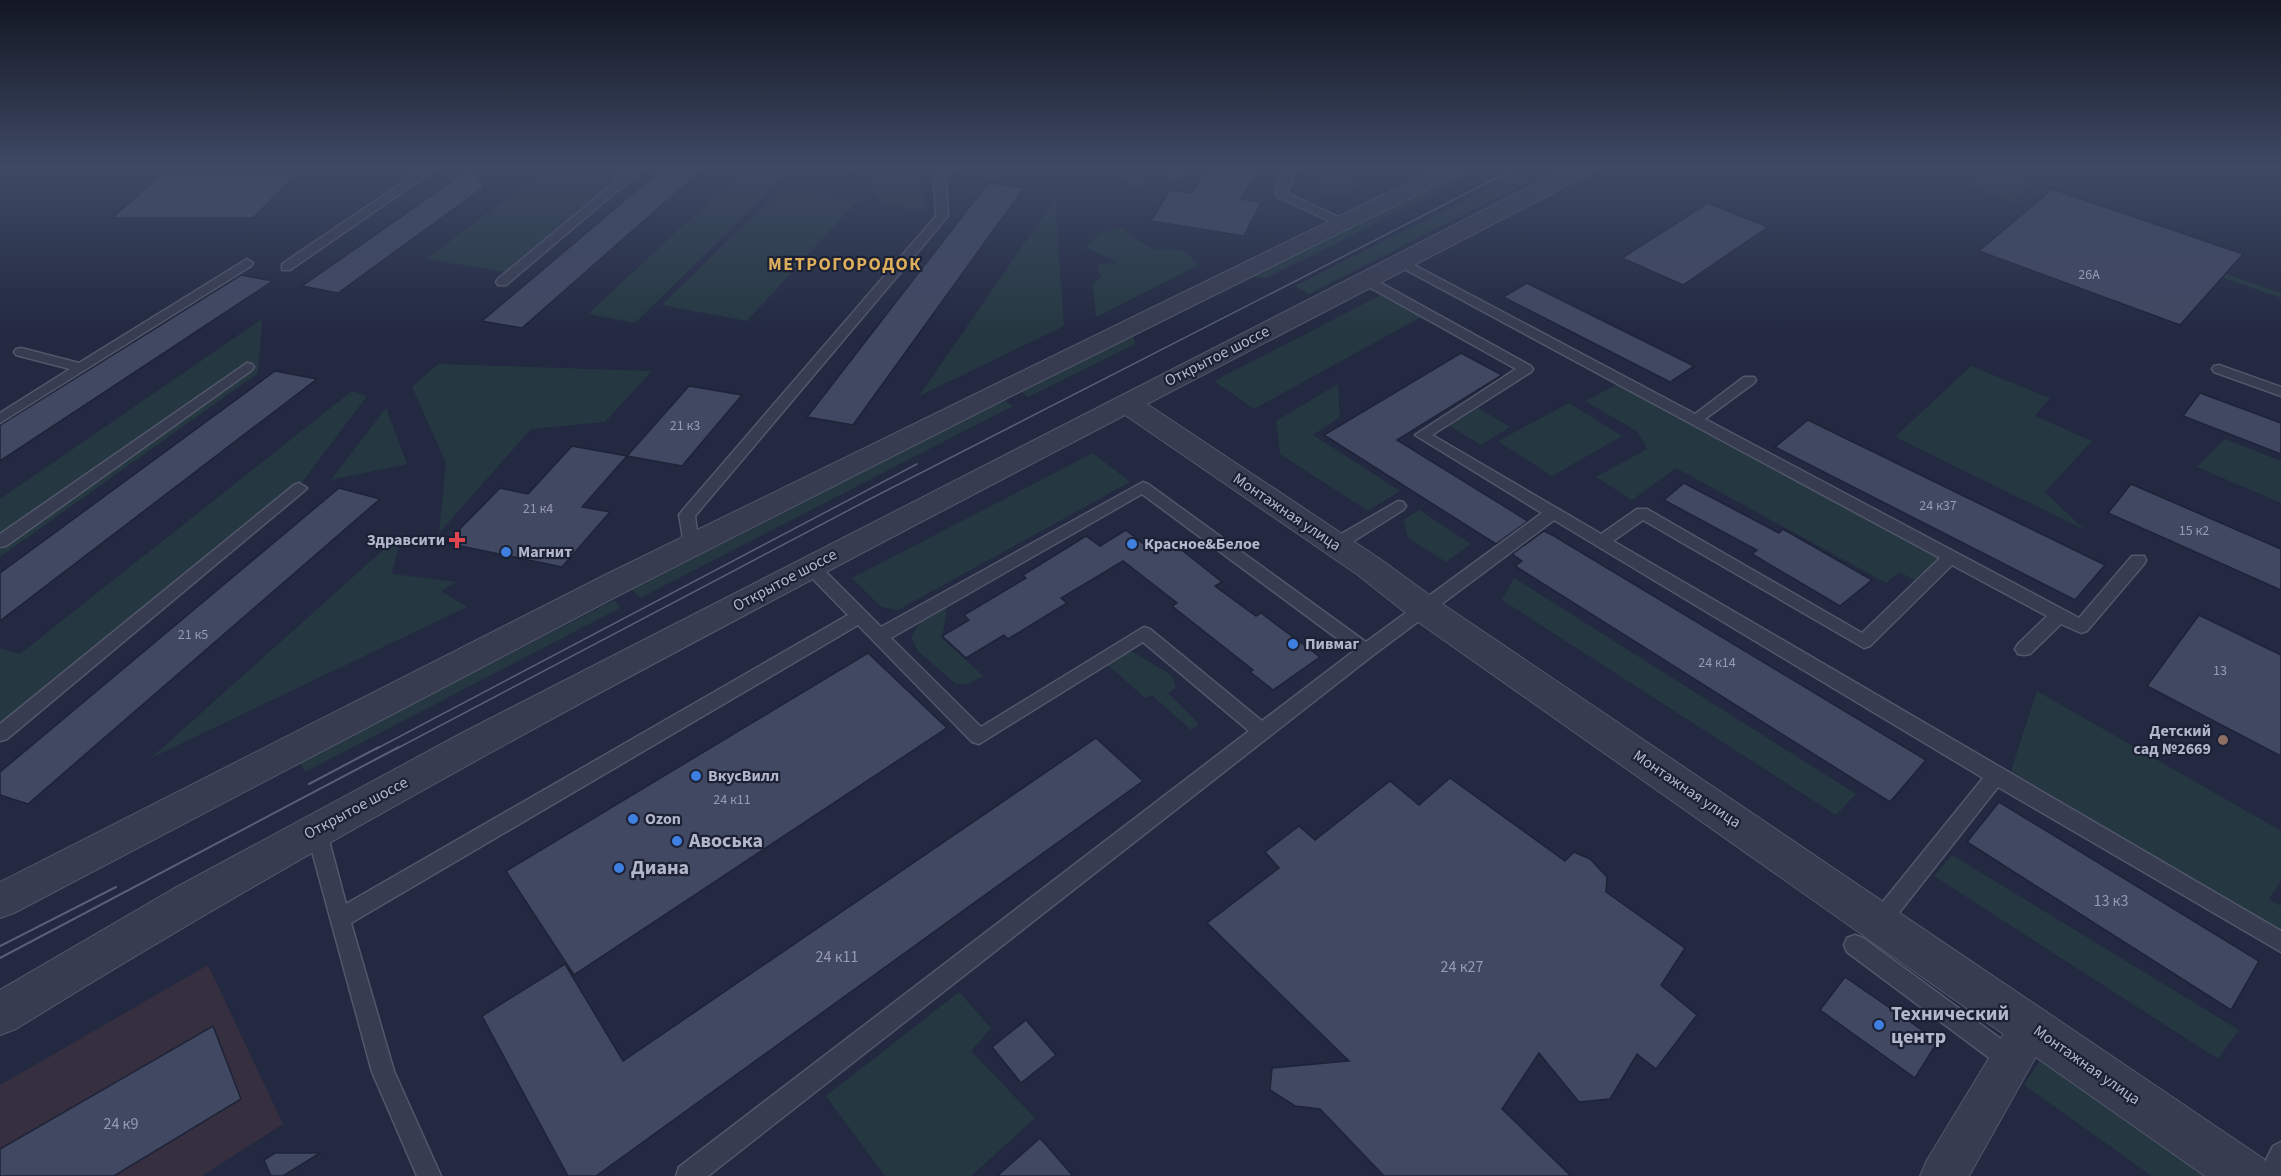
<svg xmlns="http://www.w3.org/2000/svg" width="2281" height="1176" viewBox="0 0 2281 1176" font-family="'Source Sans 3',sans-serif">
  <rect width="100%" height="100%" fill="#222940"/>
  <path fill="#352f40" d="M 208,965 L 283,1124 L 202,1176 L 0,1176 L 0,1085 Z"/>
  <g fill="#253841">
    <path d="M 548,168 L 631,168 L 505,272 L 426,259 Z"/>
    <path d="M 745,168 L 799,168 L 787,174 L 635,323 L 588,314 Z"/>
    <path d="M 842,168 L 932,168 L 920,182 L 926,212 L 881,204 L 870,180 L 884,169 L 864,175 Z"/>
    <path d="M 1117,168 L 1150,168 L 1139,187 L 1113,175 Z"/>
    <path d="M 1322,168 L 1357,168 L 1353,187 L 1345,197 L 1313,191 Z"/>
    <path d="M 1472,168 L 1488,168 L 1266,278 L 1247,277 Z"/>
    <path d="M 1528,168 L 1554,168 L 1309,294 L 1295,286 Z"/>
    <path d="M 1988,168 L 1997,168 L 2036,181 L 2016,200 L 2281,293 L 2281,298 L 1969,186 Z"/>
    <path d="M 781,189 L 858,200 L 747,321 L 662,305 Z"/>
    <path d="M 1055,199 L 1064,326 L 919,396 Z"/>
    <path d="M 1123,227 L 1134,239 L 1154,249 L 1184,251 L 1199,265 L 1096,317 L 1093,285 L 1101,276 L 1097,265 L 1117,262 L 1086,248 L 1099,234 Z"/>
    <path d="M 1381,295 L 1421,317 L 1254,409 L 1214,381 Z"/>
    <path d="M 262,319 L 258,373 L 0,557 L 0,499 Z"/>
    <path d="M 1133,334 L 1135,344 L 1028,397 L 1021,391 Z"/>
    <path d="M 438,364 L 652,371 L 605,422 L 531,429 L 439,533 L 446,463 L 412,387 Z"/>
    <path d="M 1971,366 L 2050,398 L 2035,416 L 2092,441 L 2045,492 L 2085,530 L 1895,437 Z"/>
    <path d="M 1338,384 L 1340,417 L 1313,435 L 1400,491 L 1368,511 L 1280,454 L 1276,421 Z"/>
    <path d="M 1618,384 L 1939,558 L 1914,580 L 1899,572 L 1886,583 L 1676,468 L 1632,500 L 1596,477 L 1647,449 L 1638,432 L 1585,401 Z"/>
    <path d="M 352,391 L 367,396 L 294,493 L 0,731 L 0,648 L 20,654 Z"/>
    <path d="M 1004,400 L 1013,406 L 640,598 L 632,590 Z"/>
    <path d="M 1569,403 L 1622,436 L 1552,476 L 1498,441 Z"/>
    <path d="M 386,408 L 407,464 L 331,480 Z"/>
    <path d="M 1478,408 L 1510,427 L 1481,445 L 1450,426 Z"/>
    <path d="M 2225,439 L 2281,461 L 2281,503 L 2197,467 Z"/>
    <path d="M 1093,453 L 1130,482 L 898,610 L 881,607 L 852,578 Z"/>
    <path d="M 1419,510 L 1471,544 L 1446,562 L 1408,538 L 1404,520 Z"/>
    <path d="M 402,533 L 392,574 L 457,582 L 441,591 L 467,607 L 151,758 Z"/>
    <path d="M 1514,578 L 1856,794 L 1836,815 L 1502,600 Z"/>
    <path d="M 615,600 L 620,608 L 305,772 L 300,762 Z"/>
    <path d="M 947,608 L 942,638 L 983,676 L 968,684 L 956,684 L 918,651 L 911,637 L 920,623 Z"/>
    <path d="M 1128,649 L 1171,675 L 1176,687 L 1168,693 L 1199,724 L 1191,730 L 1152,695 L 1145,698 L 1107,664 Z"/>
    <path d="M 2037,691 L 2281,831 L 2281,881 L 2269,899 L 2281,906 L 2281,932 L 2011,771 Z"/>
    <path d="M 1952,855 L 2239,1030 L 2218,1059 L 1934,876 Z"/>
    <path d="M 959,992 L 991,1028 L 971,1051 L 1035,1118 L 971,1176 L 885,1176 L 826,1096 Z"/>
    <path d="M 2043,1056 L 2215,1176 L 2152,1176 L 2024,1085 Z"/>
  </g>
  <g fill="#414862" stroke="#1e2337" stroke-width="1.5">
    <path d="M 471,168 L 484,187 L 338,293 L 302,286 Z"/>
    <path d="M 663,168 L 704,168 L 522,328 L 482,321 Z"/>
    <path d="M 1207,168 L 1258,168 L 1241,199 L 1261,203 L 1244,236 L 1151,221 L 1170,190 L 1192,193 Z"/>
    <path d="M 296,174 L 253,218 L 112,218 L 161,175 Z"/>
    <path d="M 988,183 L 1024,188 L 853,425 L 807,417 Z"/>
    <path d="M 2052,189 L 2243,254 L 2180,325 L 1979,251 Z"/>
    <path d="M 1708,203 L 1768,227 L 1683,285 L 1622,258 Z"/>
    <path d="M 241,275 L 273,281 L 0,461 L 0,425 Z"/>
    <path d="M 1527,283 L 1694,366 L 1670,382 L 1503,297 Z"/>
    <path d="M 1461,353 L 1502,375 L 1397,440 L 1528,521 L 1496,544 L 1324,435 Z"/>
    <path d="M 275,371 L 317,379 L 0,621 L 0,573 Z"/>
    <path d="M 689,386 L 742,395 L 682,466 L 627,456 Z"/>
    <path d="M 2200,393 L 2281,423 L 2281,454 L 2183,416 Z"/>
    <path d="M 1808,420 L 2105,565 L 2075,600 L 1775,447 Z"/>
    <path d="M 572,446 L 627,456 L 582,507 L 610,512 L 562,567 L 446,543 L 500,488 L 528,494 Z"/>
    <path d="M 1684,483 L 1779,533 L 1783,529 L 1872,580 L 1840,606 L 1752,554 L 1757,550 L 1664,500 Z"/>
    <path d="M 2131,484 L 2281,549 L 2281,590 L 2108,513 Z"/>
    <path d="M 339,488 L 380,499 L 28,804 L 0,795 L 0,772 Z"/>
    <path d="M 1126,530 L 1151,550 L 1168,539 L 1222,582 L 1215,586 L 1256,616 L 1261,613 L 1320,657 L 1273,690 L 1250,672 L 1253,670 L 1172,606 L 1177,603 L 1123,561 L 1061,598 L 1067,603 L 1008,639 L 1004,635 L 966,658 L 942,636 L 969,620 L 964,615 L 1026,578 L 1023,575 L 1086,536 L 1100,546 Z"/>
    <path d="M 1544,531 L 1554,536 L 1926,760 L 1890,802 L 1515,566 L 1522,561 L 1512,554 Z"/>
    <path d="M 2199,615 L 2281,655 L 2281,756 L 2147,686 Z"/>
    <path d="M 868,653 L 947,728 L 574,975 L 506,871 Z"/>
    <path d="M 1096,738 L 1143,781 L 596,1176 L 568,1176 L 482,1016 L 565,964 L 623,1061 Z"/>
    <path d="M 1450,778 L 1565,861 L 1574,852 L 1590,859 L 1607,877 L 1606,892 L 1685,948 L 1661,985 L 1697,1015 L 1656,1069 L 1637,1054 L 1610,1099 L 1579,1102 L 1539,1053 L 1502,1109 L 1571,1176 L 1384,1176 L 1320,1109 L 1295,1106 L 1270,1090 L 1272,1068 L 1349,1061 L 1207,923 L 1279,868 L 1265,852 L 1299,826 L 1315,840 L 1390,781 L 1419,805 Z"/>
    <path d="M 1999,802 L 2259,961 L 2231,1010 L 1967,842 Z"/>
    <path d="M 1845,977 L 1938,1041 L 1915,1078 L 1820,1010 Z"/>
    <path d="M 1026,1020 L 1056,1055 L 1021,1083 L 992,1047 Z"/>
    <path d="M 213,1026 L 241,1099 L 114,1176 L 0,1176 L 0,1149 Z"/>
    <path d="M 1040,1138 L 1073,1176 L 997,1176 Z"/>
    <path d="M 275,1153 L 320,1153 L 283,1176 L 271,1176 L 264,1160 Z"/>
  </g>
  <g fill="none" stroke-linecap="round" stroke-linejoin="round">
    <defs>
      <g id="service">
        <path d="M 424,168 L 437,168 L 290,270 L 282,270 L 282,264 Z"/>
        <path d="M 632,168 L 644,168 L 506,285 L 498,285 L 496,282 L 498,279 Z"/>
        <path d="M 942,168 L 953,168 L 946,178 L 948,216 L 695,516 L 699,546 L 697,550 L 685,550 L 679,515 L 682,511 L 936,216 L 934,178 Z"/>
        <path d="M 1172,168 L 1183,168 L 1178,177 L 1174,178 L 1168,175 Z"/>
        <path d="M 1286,168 L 1297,168 L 1287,193 L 1347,221 L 1347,225 L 1339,225 L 1277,197 L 1275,189 Z"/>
        <path d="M 1401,258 L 1695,414 L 1744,377 L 1754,377 L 1756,380 L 1754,383 L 1705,419 L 2079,618 L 2132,556 L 2144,556 L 2146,560 L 2144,564 L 2087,631 L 2081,633 L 2061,624 L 2030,654 L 2024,655 L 2018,654 L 2015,649 L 2018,644 L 2047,616 L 1952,565 L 1870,646 L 1864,648 L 1643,520 L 1613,541 L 2281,931 L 2281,952 L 1998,787 L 1887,928 L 1880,930 L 1873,928 L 1870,921 L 1873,914 L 1983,778 L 1554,520 L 1372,656 L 708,1176 L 676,1176 L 679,1167 L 1249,731 L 1143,642 L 979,744 L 972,742 L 858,625 L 351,923 L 394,1071 L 441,1176 L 417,1176 L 372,1072 L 306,829 L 309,823 L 316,821 L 323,823 L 326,829 L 346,904 L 848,615 L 805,571 L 803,567 L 805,563 L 817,563 L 881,627 L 1143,482 L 1148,484 L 1366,642 L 1542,513 L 1415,435 L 1516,369 L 1362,283 L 1360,280 L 1362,277 L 1370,277 L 1531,366 L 1533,369 L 1531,372 L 1432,435 L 1601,534 L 1637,509 L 1647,509 L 1862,633 L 1940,558 L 1397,265 L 1395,262 ZM 1142,494 L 1354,651 L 1262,721 L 1150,629 L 1144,627 L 981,727 L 891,638 Z"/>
        <path d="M 247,259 L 253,263 L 251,266 L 0,423 L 0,413 L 70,369 L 16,355 L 14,352 L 16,349 L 21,348 L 79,363 Z"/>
        <path d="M 247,363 L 252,364 L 254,367 L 252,370 L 6,546 L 0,547 L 0,534 Z"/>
        <path d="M 2219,365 L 2281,387 L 2281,396 L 2214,372 L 2212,369 L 2214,366 Z"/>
        <path d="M 299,483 L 307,488 L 304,491 L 7,739 L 0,741 L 0,724 L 294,485 Z"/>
        <path d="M 1398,501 L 1403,502 L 1406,506 L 1403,510 L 1341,549 L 1329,549 L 1327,545 L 1329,541 Z"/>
        <path d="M 1855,935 L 1863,938 L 2020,1053 L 2023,1061 L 2020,1069 L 2012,1072 L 2004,1069 L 1847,952 L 1844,945 L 1847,938 Z"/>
        <path d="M 2281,1142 L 2281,1176 L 2258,1176 L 2273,1146 Z"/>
      </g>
      <g id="minor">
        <path d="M 1438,168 L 1465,168 L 1462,172 L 1013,395 L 629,590 L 14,913 L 0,918 L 0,882 L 607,574 Z"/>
        <path d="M 2032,1006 L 2047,1012 L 2053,1026 L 1969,1176 L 1920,1176 L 1927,1160 L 2017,1012 Z"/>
      </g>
      <path id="tertiary" d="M 1566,168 L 1594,168 L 1591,173 L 1147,404 L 1380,559 L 1435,599 L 2264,1159 L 2271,1176 L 2205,1176 L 1411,617 L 1358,575 L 1125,415 C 751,611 375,806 16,1029 L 0,1035 L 0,990 L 173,889 L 462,733 Z"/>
    </defs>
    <use href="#service" stroke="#52576b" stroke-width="3"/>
    <use href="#minor" stroke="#52576b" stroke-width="2"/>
    <use href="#tertiary" stroke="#52576b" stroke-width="2"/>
    <use href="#service" fill="#373c50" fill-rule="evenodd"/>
    <use href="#minor" fill="#373c50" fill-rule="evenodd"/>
    <use href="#tertiary" fill="#373c50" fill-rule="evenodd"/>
    <g stroke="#585f77" stroke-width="1.5">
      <path d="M 376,749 L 917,464"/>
      <path d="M 396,749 L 868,500 L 1516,168"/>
    </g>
    <g stroke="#585f77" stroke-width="2">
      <path d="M 309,784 L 379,747"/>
      <path d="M 0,946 L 116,887"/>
      <path d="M 0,958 L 399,747"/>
    </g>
  </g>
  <linearGradient id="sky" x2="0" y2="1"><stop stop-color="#131723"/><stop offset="0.5" stop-color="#3e4964"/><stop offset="1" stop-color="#3e4964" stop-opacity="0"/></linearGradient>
  <rect width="2281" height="333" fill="url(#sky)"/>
  <path fill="#e0444e" stroke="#1c2135" stroke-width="2" d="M454 531h6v6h6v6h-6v6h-6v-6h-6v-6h6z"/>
  <g fill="#3f7fe0" stroke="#1c2135" stroke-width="2">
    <circle cx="1132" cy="544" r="6"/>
    <circle cx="506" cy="552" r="6"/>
    <circle cx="1293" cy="644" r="6"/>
    <circle cx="696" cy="776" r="6"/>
    <circle cx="633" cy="819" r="6"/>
    <circle cx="677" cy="841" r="6"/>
    <circle cx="619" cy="868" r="6"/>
    <circle cx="1879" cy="1025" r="6"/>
  </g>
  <circle fill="#8d6e63" stroke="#1c2135" stroke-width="2" cx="2223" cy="740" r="6"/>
  <g text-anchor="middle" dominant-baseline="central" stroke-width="4.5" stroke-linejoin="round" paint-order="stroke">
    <g font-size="14" fill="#969bb1">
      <text x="2089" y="275">26А</text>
      <text x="685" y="426">21 к3</text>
      <text x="1938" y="506">24 к37</text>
      <text x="538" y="509">21 к4</text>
      <text x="2194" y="531">15 к2</text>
      <text x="193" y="635">21 к5</text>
      <text x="1717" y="663">24 к14</text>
      <text x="2220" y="671">13</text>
      <text x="732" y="800">24 к11</text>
    </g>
    <g font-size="16" fill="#b3b7cb" stroke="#1c2135">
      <text transform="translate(1217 356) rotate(-27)">Открытое шоссе</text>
      <text transform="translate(1287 512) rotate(34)">Монтажная улица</text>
      <text transform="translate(785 580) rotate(-28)">Открытое шоссе</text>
      <text transform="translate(1687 789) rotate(34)">Монтажная улица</text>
      <text transform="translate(356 808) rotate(-28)">Открытое шоссе</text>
      <text transform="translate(2087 1065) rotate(35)">Монтажная улица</text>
    </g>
    <g font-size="16" font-weight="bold" fill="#b3b7cb" stroke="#1c2135" text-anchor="start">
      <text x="445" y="540" text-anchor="end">Здравсити</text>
      <text x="1144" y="544">Красное&amp;Белое</text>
      <text x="518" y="552">Магнит</text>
      <text x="1305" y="644">Пивмаг</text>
      <text x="2211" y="731" text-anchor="end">Детский<tspan x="2211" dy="18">сад №2669</tspan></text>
      <text x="708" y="776">ВкусВилл</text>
      <text x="645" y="819">Ozon</text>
    </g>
    <g font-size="16" fill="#969bb1">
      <text x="2111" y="901">13 к3</text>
      <text x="837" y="957">24 к11</text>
      <text x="1462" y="967">24 к27</text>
      <text x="121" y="1124">24 к9</text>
    </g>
    <g font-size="18" font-weight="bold" letter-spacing="1.5" fill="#ddaf5c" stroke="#1c2135">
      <text x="845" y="264">МЕТРОГОРОДОК</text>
    </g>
    <g font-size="20" font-weight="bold" fill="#b3b7cb" stroke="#1c2135" text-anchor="start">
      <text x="689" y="841">Авоська</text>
      <text x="631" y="868">Диана</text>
      <text x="1891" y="1014">Технический<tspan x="1891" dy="23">центр</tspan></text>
    </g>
  </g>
</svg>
